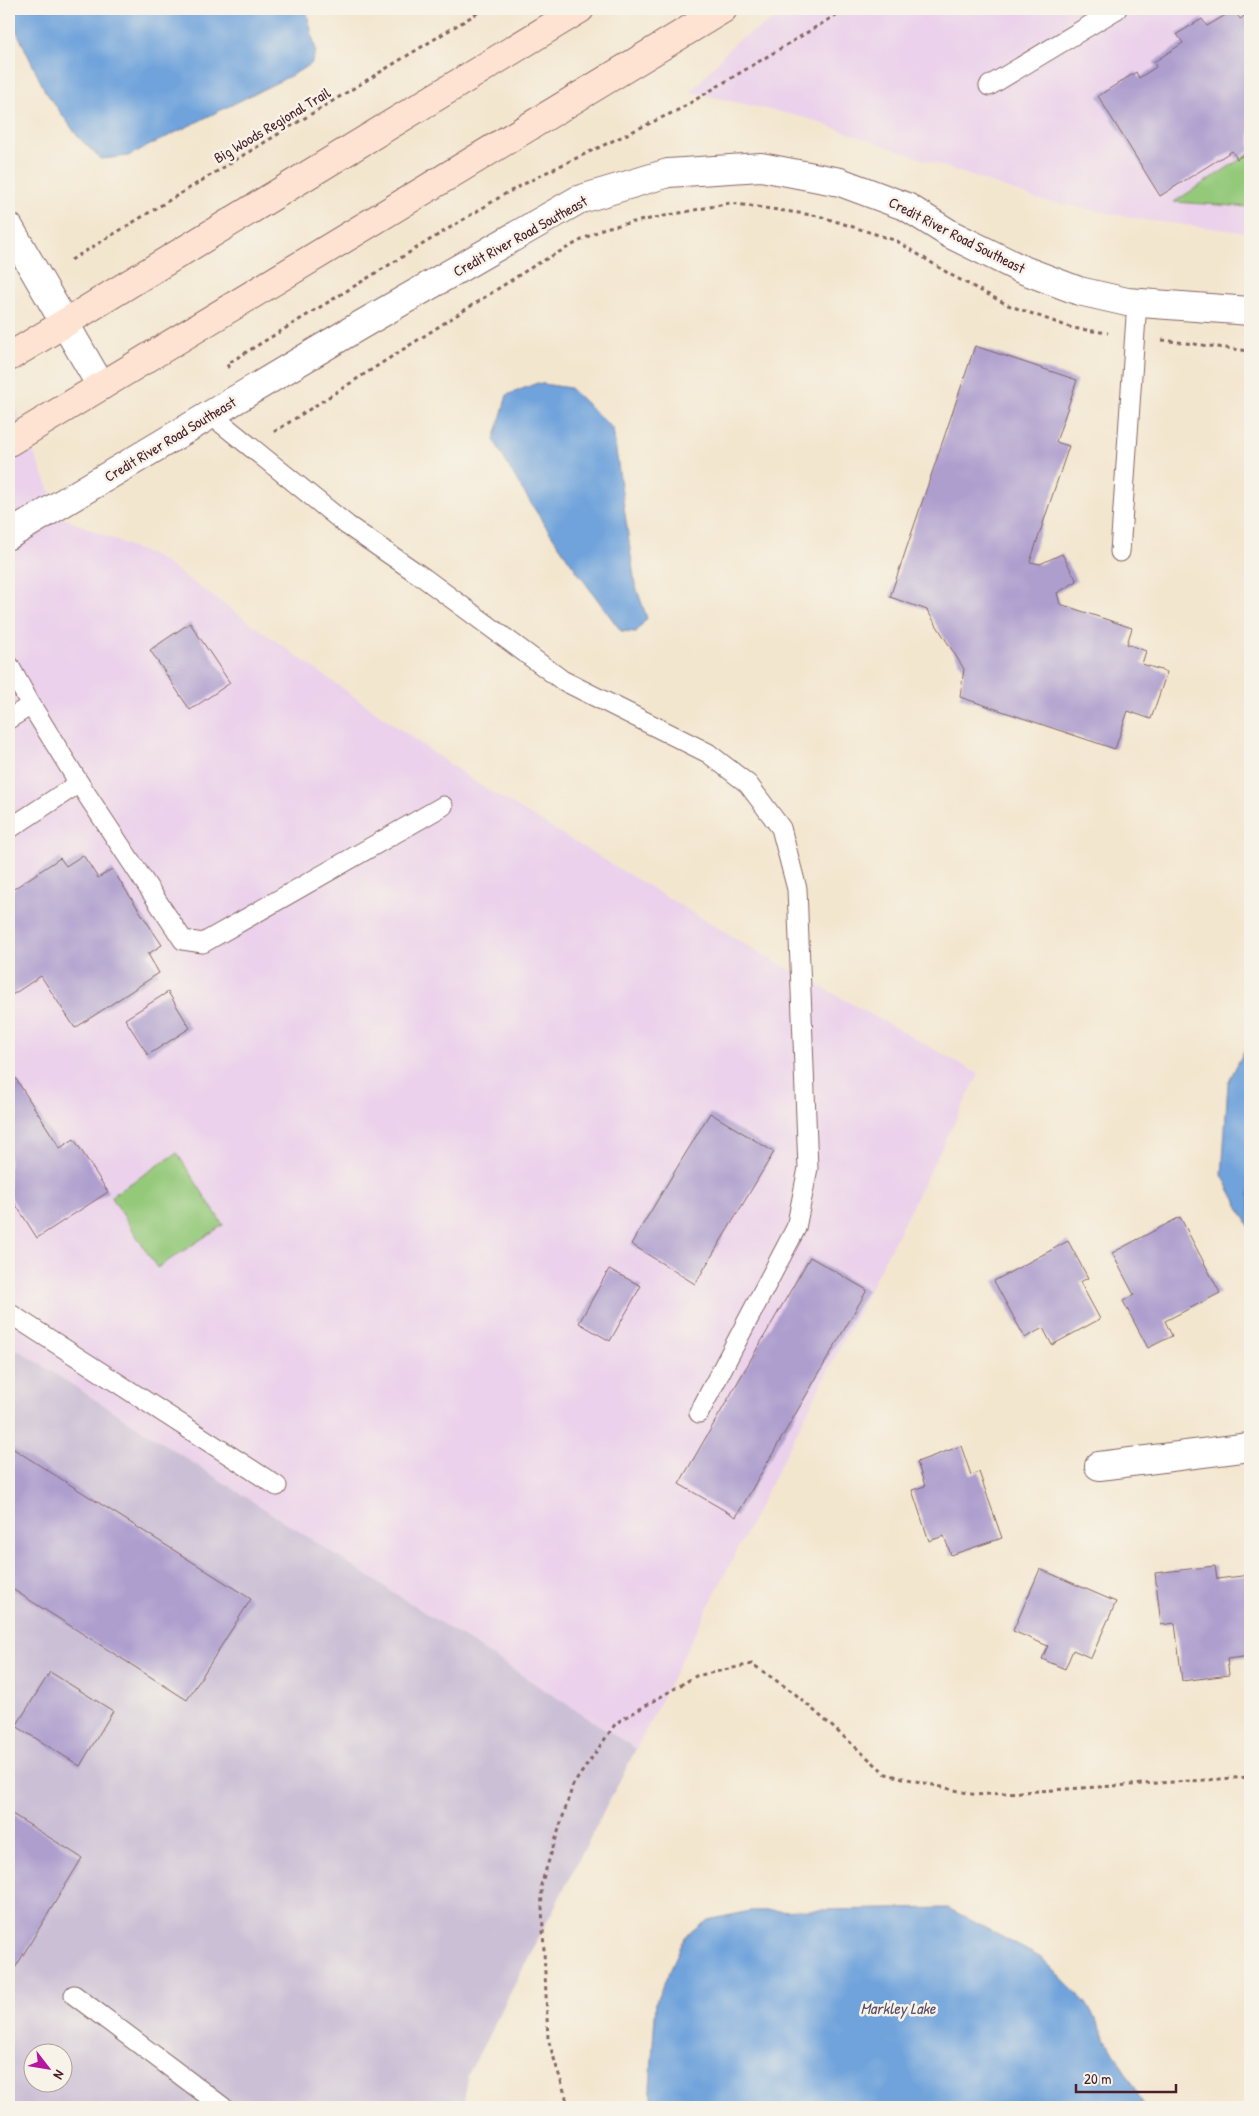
<svg xmlns="http://www.w3.org/2000/svg" width="1259" height="2116" viewBox="0 0 1259 2116" font-family="'Patrick Hand',sans-serif">
  <rect width="100%" height="100%" fill="#f7f3e8"/>
  <filter id="ink" filterUnits="userSpaceOnUse"><feTurbulence type="fractalNoise" baseFrequency=".02" numOctaves="2"/><feDisplacementMap in="SourceGraphic" scale="10" xChannelSelector="R" yChannelSelector="G"/><feConvolveMatrix kernelMatrix="1 2 1 2 8 2 1 2 1" color-interpolation-filters="sRGB"/></filter>
  <filter id="wash" filterUnits="userSpaceOnUse"><feTurbulence type="fractalNoise" baseFrequency=".0096" numOctaves="4" result="noise"/><feDisplacementMap in="SourceGraphic" scale="20" xChannelSelector="R" yChannelSelector="G"/><feGaussianBlur stdDeviation="1.12" result="paint"/><feColorMatrix in="noise" values="0 0 0 0 0 0 0 0 0 0 0 0 0 0 0 0 0 1.4 0 .05"/><feComposite in="paint" operator="in"/></filter>
  <g filter="url(#wash)">
    <rect width="100%" height="100%" fill="#f3e6cf"/>
    <g fill="#ebd1eb">
      <path d="M 793,9 L 1250,9 L 1250,233 L 1145,220 L 1040,200 L 806,118 L 691,92 L 735,42 Z"/>
      <path d="M 9,394 L 61,517 L 160,559 L 475,782 L 758,952 L 979,1074 L 636,1749 L 9,1344 Z"/>
    </g>
    <path fill="#cbbfd5" fill-rule="evenodd" d="M 9,1344 L 636,1749 L 468,2075 L 463,2107 L 9,2107 ZM 32,2054 L 62,2054 L 62,2084 L 32,2084 Z"/>
    <g fill="#94c97a" stroke="#6f7452">
      <path d="M 1250,153 L 1250,207 L 1174,202 Z"/>
      <path d="M 177,1153 L 223,1225 L 157,1268 L 111,1196 Z"/>
    </g>
    <g fill="#6fa3db" stroke="#5c6183">
      <path d="M 9,9 L 306,9 L 316,51 L 311,64 L 292,75 L 128,156 L 101,159 L 79,138 L 45,91 L 9,15 Z"/>
      <path d="M 537,383 L 570,388 L 613,429 L 635,584 L 647,618 L 636,632 L 621,631 C 575,570 530,508 494,440 L 507,395 Z"/>
      <path d="M 1250,1039 L 1250,1228 L 1222,1175 L 1228,1083 Z"/>
      <path d="M 948,1908 L 1043,1959 L 1086,2003 L 1145,2107 L 654,2107 L 650,2087 L 656,2001 L 685,1937 L 708,1920 L 750,1911 Z"/>
    </g>
    <g id="blocks">
      <g fill="#ad9ece">
        <path d="M 1234,10 L 1240,19 L 1250,12 L 1250,150 L 1237,159 L 1232,151 L 1160,196 L 1098,96 L 1136,72 L 1139,78 L 1156,67 L 1154,62 L 1183,43 L 1177,34 L 1202,19 L 1207,26 Z"/>
        <path d="M 975,346 L 1077,380 L 1056,442 L 1069,446 L 1030,562 L 1040,564 L 1062,554 L 1077,581 L 1057,593 L 1060,604 L 1132,628 L 1127,644 L 1146,651 L 1142,664 L 1167,672 L 1151,719 L 1128,711 L 1115,749 L 960,697 L 964,669 L 927,610 L 890,597 Z"/>
        <path d="M 190,623 L 230,683 L 190,710 L 150,650 Z"/>
        <path d="M 83,855 L 98,878 L 112,869 L 162,945 L 148,954 L 159,973 L 75,1028 L 41,976 L 9,997 L 9,892 L 60,858 L 66,866 Z"/>
        <path d="M 168,992 L 190,1028 L 148,1055 L 125,1019 Z"/>
        <path d="M 9,1068 L 60,1148 L 74,1139 L 108,1192 L 37,1238 L 9,1194 Z"/>
        <path d="M 710,1113 L 774,1152 L 695,1284 L 631,1244 Z"/>
        <path d="M 1180,1217 L 1220,1293 L 1165,1321 L 1172,1336 L 1148,1348 L 1123,1301 L 1134,1295 L 1112,1253 Z"/>
        <path d="M 1068,1241 L 1088,1278 L 1080,1282 L 1100,1319 L 1052,1345 L 1043,1328 L 1025,1338 L 994,1281 Z"/>
        <path d="M 810,1257 L 867,1290 L 736,1517 L 679,1484 Z"/>
        <path d="M 609,1269 L 641,1286 L 610,1341 L 579,1323 Z"/>
        <path d="M 9,1446 L 251,1599 L 187,1700 L 9,1587 Z"/>
        <path d="M 961,1446 L 971,1475 L 979,1472 L 1002,1538 L 951,1555 L 944,1536 L 929,1541 L 912,1490 L 925,1486 L 917,1462 Z"/>
        <path d="M 1215,1566 L 1217,1579 L 1250,1575 L 1250,1656 L 1227,1659 L 1229,1675 L 1182,1681 L 1175,1623 L 1161,1625 L 1155,1573 Z"/>
        <path d="M 1040,1569 L 1116,1602 L 1091,1658 L 1073,1650 L 1065,1669 L 1042,1659 L 1048,1646 L 1013,1631 Z"/>
        <path d="M 50,1672 L 113,1711 L 80,1766 L 16,1726 Z"/>
        <path d="M 9,1812 L 82,1858 L 9,1978 Z"/>
      </g>
    </g>
  </g>
  <g filter="url(#ink)">
    <use href="#blocks" fill-opacity="0" stroke="#856564" stroke-width="1"/>
    <g fill="none" stroke-linecap="round" stroke-linejoin="round">
      <defs>
        <g id="service">
          <path d="M 989,86 L 1117,9"/>
          <path d="M 210,414 L 347,525 L 424,578 L 562,680 L 708,753 L 748,784 L 781,828 L 797,889 L 808,1168 L 796,1228 L 699,1413"/>
          <path d="M 1120,552 L 1137,302"/>
          <path d="M 9,665 L 31,705 L 9,719"/>
          <path d="M 79,783 L 183,940 L 203,943 L 443,806"/>
          <path d="M 9,829 L 79,783 L 31,705"/>
          <path d="M 9,1313 L 277,1486"/>
          <path d="M 74,1995 L 223,2107"/>
        </g>
        <g id="minor">
          <path d="M 9,227 L 101,386"/>
          <path d="M 9,535 L 359,326 L 578,200 L 668,173 L 761,167 L 840,182 L 907,207 L 950,234 L 1021,269 L 1079,291 L 1127,302 L 1250,311"/>
          <path d="M 1099,1466 L 1250,1447"/>
        </g>
        <g id="secondary">
          <path d="M 9,357 L 580,9"/>
          <path d="M 9,442 L 723,9"/>
        </g>
      </defs>
      <use href="#service" stroke="#856564" stroke-width="21"/>
      <use href="#minor" stroke="#856564" stroke-width="30"/>
      <use href="#secondary" stroke="#856564" stroke-width="30"/>
      <g stroke="#856564" stroke-width="3" stroke-dasharray="4 4" stroke-linecap="butt">
        <path d="M 71,260 L 484,9"/>
        <path d="M 1162,340 L 1250,351"/>
        <path d="M 229,368 L 227,364 L 505,194 L 547,172 L 680,109 L 846,9"/>
        <path d="M 274,432 L 535,265 L 604,228 L 730,203 L 819,216 L 897,241 L 951,275 L 1008,305 L 1072,328 L 1108,333"/>
        <path d="M 569,2107 L 548,2039 L 541,1885 L 573,1785 L 616,1723 L 696,1676 L 752,1664 L 793,1692 L 886,1774 L 976,1795 L 1250,1777"/>
      </g>
      <use href="#service" stroke="#fff" stroke-width="19"/>
      <use href="#minor" stroke="#fff" stroke-width="28"/>
      <use href="#secondary" stroke="#fee3d2" stroke-width="28"/>
    </g>
  </g>
  <g text-anchor="middle" dominant-baseline="central" stroke-width="5" stroke-linejoin="round" paint-order="stroke">
    <g font-size="15" fill="#4a1f2b" stroke="#f7f3e8">
      <text transform="translate(272 125) rotate(-31)">Big Woods Regional Trail</text>
      <text transform="translate(957 235) rotate(27)">Credit River Road Southeast</text>
      <text transform="translate(520 236) rotate(-29)">Credit River Road Southeast</text>
      <text transform="translate(170 439) rotate(-31)">Credit River Road Southeast</text>
    </g>
    <g font-size="16" font-style="italic" fill="#574d69" stroke="#f7f3e8">
      <text x="898" y="2008">Markley Lake</text>
    </g>
  </g>
  <rect width="1259" height="2116" fill="none" stroke="#f7f3e8" stroke-width="30"/>
  <g transform="translate(48 2068) rotate(121)"><circle r="24" fill="#f7f3e8" stroke="#b29e9c"/>
  <path d="M0-4L9 19L0 12L-9 19Z" fill="#b5179e"/>
  <text y="-8" font-size="14" font-weight="bold" text-anchor="middle" fill="#4a1f2b">N</text>
  </g>
  <path d="M1076 2084v8h100v-8" fill="none" stroke="#4a1f2b" stroke-width="2.5"/>
  <text x="1084" y="2084" font-size="15" fill="#4a1f2b" stroke="#f7f3e8" stroke-width="4" paint-order="stroke">20 m</text>
</svg>
